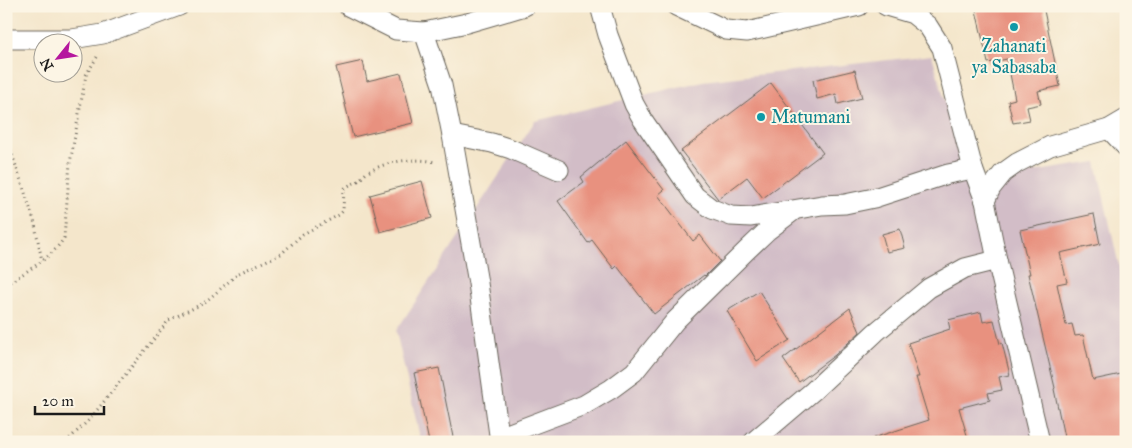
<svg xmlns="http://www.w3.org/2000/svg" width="1132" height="448" viewBox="0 0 1132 448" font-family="'IM FELL Great Primer',serif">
  <rect width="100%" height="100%" fill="#fcf5e5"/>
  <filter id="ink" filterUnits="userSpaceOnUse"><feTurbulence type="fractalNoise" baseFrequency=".02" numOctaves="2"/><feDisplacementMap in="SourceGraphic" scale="10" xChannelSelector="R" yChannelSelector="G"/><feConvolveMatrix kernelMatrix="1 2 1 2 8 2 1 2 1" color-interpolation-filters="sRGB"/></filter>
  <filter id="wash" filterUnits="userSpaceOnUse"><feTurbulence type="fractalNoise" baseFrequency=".0096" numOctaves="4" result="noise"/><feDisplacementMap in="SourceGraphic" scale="20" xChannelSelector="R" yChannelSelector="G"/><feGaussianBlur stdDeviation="1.12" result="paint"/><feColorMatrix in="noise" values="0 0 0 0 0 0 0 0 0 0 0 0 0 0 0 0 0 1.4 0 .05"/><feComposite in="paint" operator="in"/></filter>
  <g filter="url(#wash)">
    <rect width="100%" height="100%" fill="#f4e6cb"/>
    <path fill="#d2bdc7" d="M 932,55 L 968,182 L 1096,162 L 1126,298 L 1126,442 L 421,442 L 396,331 L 535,121 L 703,81 Z"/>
    <g id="blocks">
      <g fill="#e8917f">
        <path d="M 975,6 L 1043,6 L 1060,86 L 1038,91 L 1041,104 L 1027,107 L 1030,120 L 1013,123 L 1008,101 L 1015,99 L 1007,59 L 988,63 Z"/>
        <path d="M 363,61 L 367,81 L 401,73 L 413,123 L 353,137 L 336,67 Z"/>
        <path d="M 855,70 L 862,98 L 838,104 L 836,94 L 817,99 L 813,80 Z"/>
        <path d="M 771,83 L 823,153 L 763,198 L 747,177 L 718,199 L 681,151 Z"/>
        <path d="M 626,140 L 664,190 L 658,195 L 693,241 L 700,235 L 720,261 L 705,276 L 704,275 L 654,314 L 617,266 L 614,269 L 592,240 L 588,243 L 558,201 L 584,182 L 581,177 Z"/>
        <path d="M 422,181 L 432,218 L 380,232 L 370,195 Z"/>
        <path d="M 1094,214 L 1100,244 L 1060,253 L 1067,282 L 1057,284 L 1066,325 L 1072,324 L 1075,336 L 1083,335 L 1093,380 L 1126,373 L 1126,442 L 1065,442 L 1054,389 L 1055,388 L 1028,274 L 1030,274 L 1020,230 Z"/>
        <path d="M 900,229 L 905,248 L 887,252 L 882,234 Z"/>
        <path d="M 759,291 L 790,340 L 757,361 L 727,311 Z"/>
        <path d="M 850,308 L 860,332 L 835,355 L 799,382 L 783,359 Z"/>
        <path d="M 981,312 L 983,322 L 994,320 L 1000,344 L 1002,343 L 1010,375 L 999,377 L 1002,390 L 988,393 L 990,400 L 959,408 L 969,442 L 874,442 L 873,438 L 929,420 L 916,377 L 919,377 L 908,343 L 950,329 L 948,320 Z"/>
        <path d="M 439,368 L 454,442 L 429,442 L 414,373 Z"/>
      </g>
    </g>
  </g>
  <g filter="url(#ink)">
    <use href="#blocks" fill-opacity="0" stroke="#686359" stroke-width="1"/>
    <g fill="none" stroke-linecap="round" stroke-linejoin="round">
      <defs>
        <g id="street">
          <path d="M 348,6 L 396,30 L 424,32 L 467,23 L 525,6"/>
          <path d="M 600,6 L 608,35 L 634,104 L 643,120 L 695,196 L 712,209 L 731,216 L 751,217 L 822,205 L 845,204 L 874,198 L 948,174 L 973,169"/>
          <path d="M 676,6 L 726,30 L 747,32 L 859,6"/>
          <path d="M 886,6 L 913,14 L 928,26 L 942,48 L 973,169 L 985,201"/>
          <path d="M 424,32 L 442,85 L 452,135 L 478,283 L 500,442"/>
          <path d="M 6,39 L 72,39 L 103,34 L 179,6"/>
          <path d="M 1109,129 L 1126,147"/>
          <path d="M 452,135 L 492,143 L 511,149 L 559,170"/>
          <path d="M 499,437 L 584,405 L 611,389 L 634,372 L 675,321 L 746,251 L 767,231 L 792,212"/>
          <path d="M 753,442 L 813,391 L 876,332 L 929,288 L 965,268 L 997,260"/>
          <path d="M 1040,442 L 997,260 L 985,201 L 991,188 L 1003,173 L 1017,163 L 1050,146 L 1109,129 L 1126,119"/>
        </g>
      </defs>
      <use href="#street" stroke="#686359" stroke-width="21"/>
      <g stroke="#686359" stroke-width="3" stroke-dasharray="1 4" stroke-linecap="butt">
        <path d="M 6,136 L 34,220 L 42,261"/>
        <path d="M 6,285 C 26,271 51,259 64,238 L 70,163 L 86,75 L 97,57"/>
        <path d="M 66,442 L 90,419 L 169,320 L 204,303 L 239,273 L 281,254 L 303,234 L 339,215 L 343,211 L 344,189 C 348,185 353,184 358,181 C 362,178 365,173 370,171 C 390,160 414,158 436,162"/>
      </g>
      <use href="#street" stroke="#fff" stroke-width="19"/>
    </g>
  </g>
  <g fill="#0f9aa8" stroke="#fcf5e5" stroke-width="2">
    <circle cx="1014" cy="27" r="5"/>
    <circle cx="761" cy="117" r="5"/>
  </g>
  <g text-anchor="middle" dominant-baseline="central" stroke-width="4" stroke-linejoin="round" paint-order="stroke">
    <g font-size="18" fill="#0d838f" stroke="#fcf5e5">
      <text x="1014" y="46">Zahanati<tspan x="1014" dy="21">ya Sabasaba</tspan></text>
      <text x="771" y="117" text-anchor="start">Matumani</text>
    </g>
  </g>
  <rect width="1132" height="448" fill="none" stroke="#fcf5e5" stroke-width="25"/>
  <g transform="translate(58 58) rotate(240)"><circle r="24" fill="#fcf5e5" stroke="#a29e95"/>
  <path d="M0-4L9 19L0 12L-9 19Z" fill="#b5179e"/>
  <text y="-8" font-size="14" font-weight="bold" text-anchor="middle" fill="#1c1c1c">N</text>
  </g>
  <path d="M35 406v8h69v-8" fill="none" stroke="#1c1c1c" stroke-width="2.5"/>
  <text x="42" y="406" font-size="15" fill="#1c1c1c" stroke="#fcf5e5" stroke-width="4" paint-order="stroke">20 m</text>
</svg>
